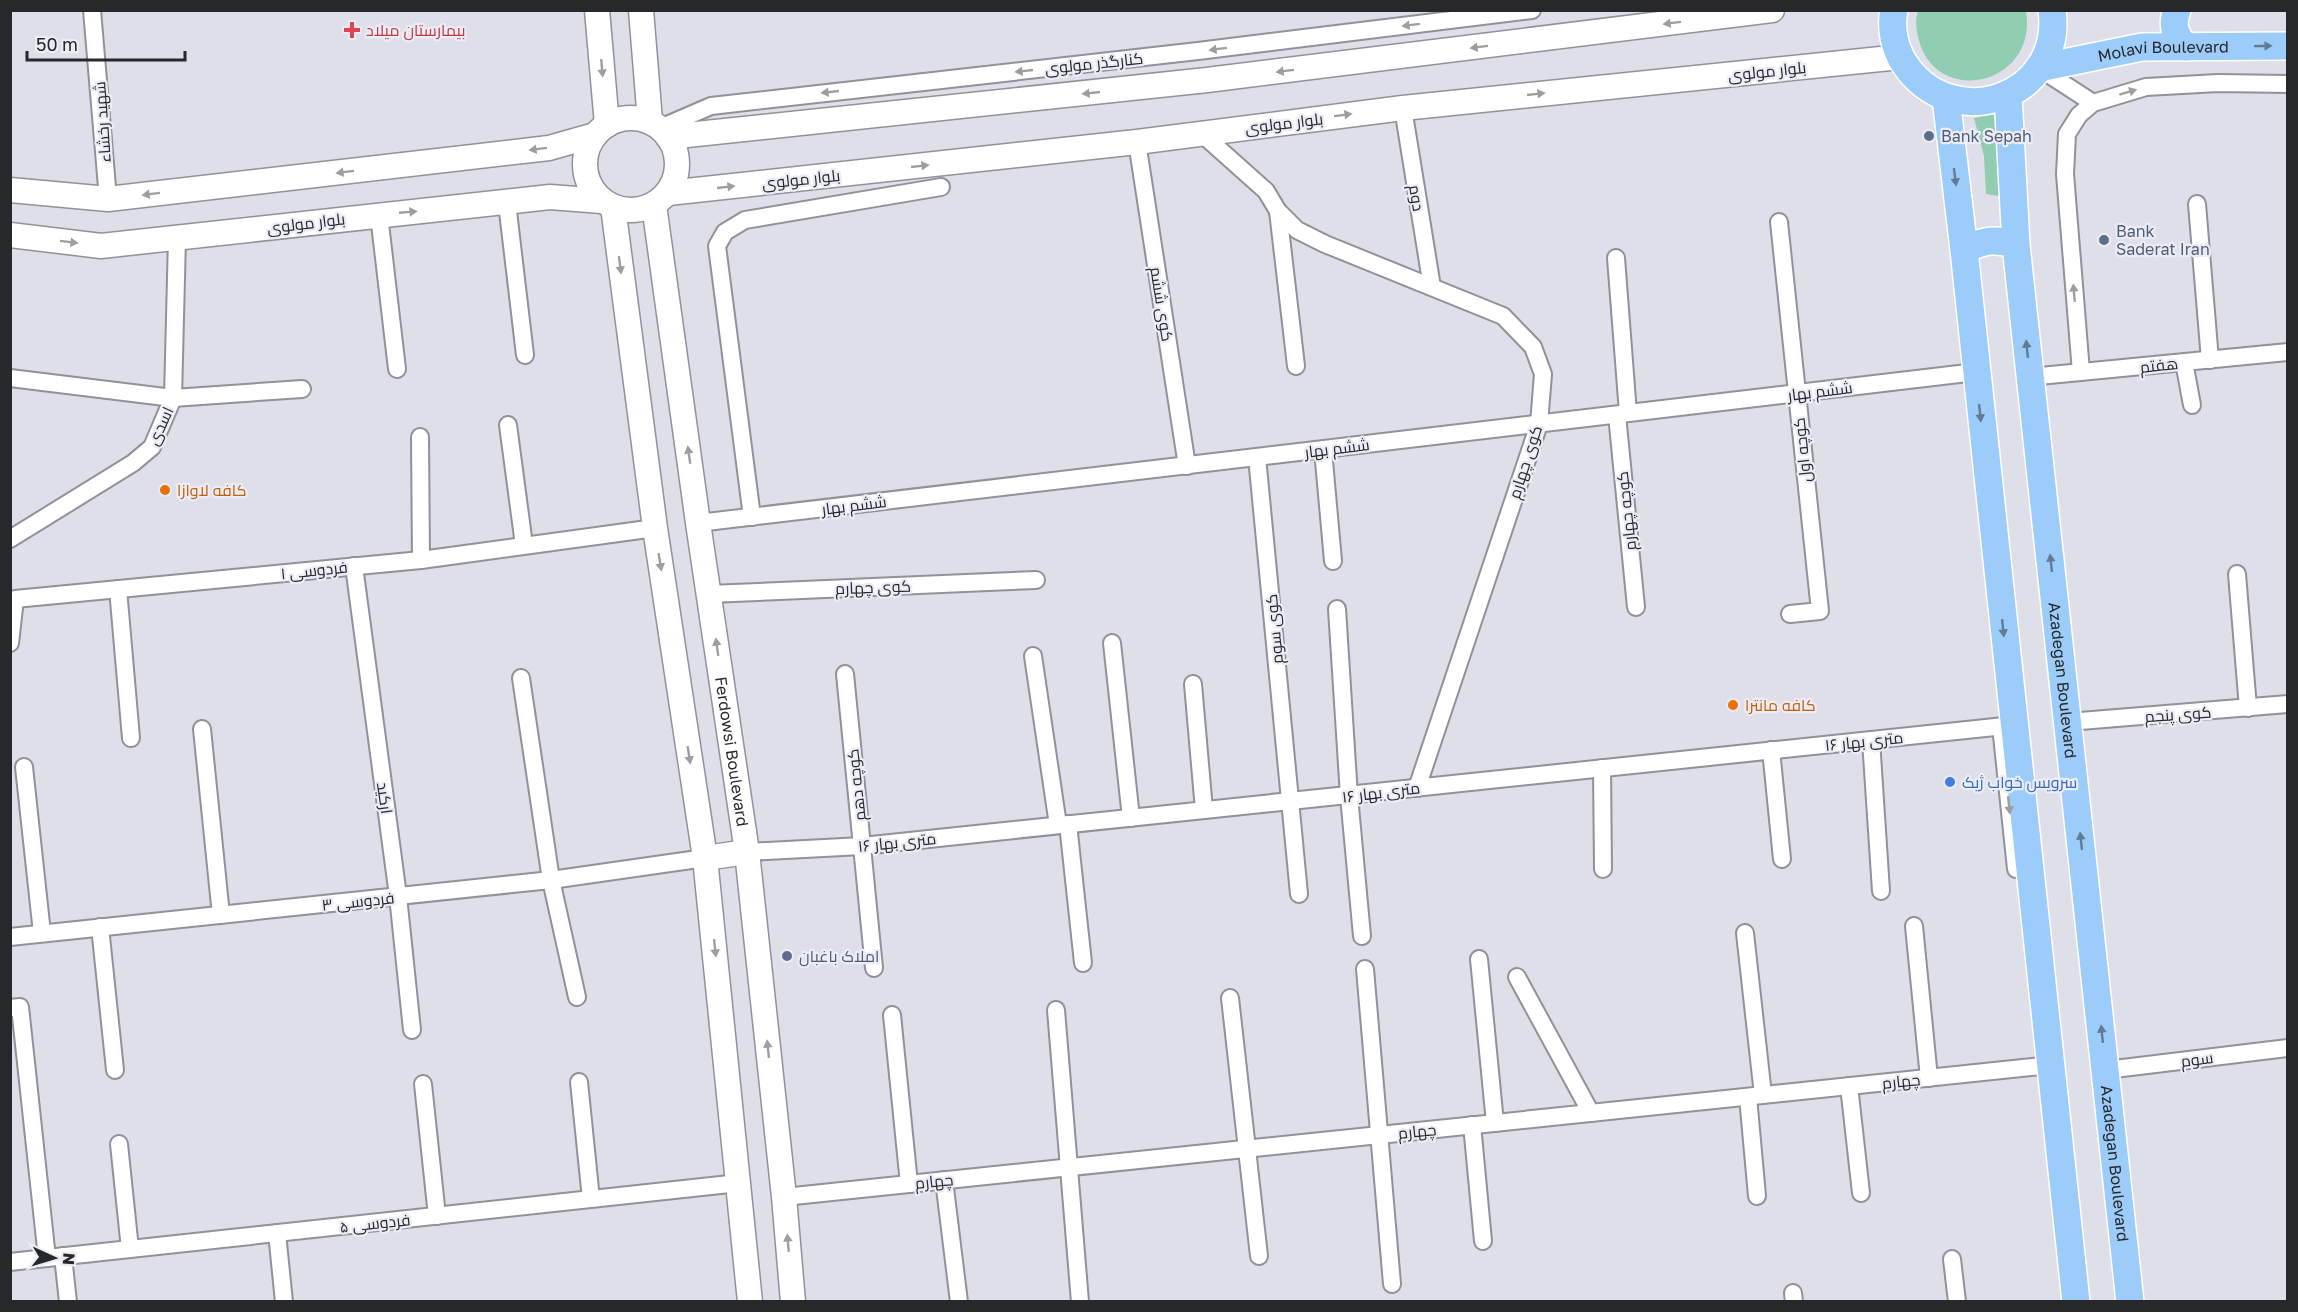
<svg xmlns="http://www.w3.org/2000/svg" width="2298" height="1312" viewBox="0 0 2298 1312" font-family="'Golos Text',Cairo,sans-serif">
  <rect width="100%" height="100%" fill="#dedfe9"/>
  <g fill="#90cdb1">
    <path d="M 1918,11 L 2026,11 C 2038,81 1945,107 1921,47 C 1917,35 1914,23 1918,11 Z"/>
    <path d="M 1996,114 L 1999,196 L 1986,194 L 1984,156 L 1974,118 Z"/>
  </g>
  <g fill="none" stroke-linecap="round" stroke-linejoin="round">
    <defs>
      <g id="street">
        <path d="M 92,10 L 108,199"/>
        <path d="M 2039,68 L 2093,103"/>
        <path d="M 1403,108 L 1432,287"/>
        <path d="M 660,128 L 711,106 L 1198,51 L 1532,10"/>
        <path d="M 1201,133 L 1266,191 L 1278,211 L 1297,230 L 1325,244 L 1503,316 L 1533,347 L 1543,374 L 1539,424 L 1417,788"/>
        <path d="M 1137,142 L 1187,466"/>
        <path d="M 507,203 L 525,355"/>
        <path d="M 2197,204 L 2210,360"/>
        <path d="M 1278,211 L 1296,366"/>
        <path d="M 379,215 L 397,369"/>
        <path d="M 1779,222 L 1820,611 L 1790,614"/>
        <path d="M 1616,258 L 1628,413"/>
        <path d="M 2184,362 L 2192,405"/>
        <path d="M 2081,372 L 2065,174 L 2067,134 L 2079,115 L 2093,103 L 2146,87 L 2218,83 L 2288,84"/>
        <path d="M 2030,377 L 2288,352"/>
        <path d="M 10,378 L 173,398 L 302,389"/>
        <path d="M 1617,415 L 1636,607"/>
        <path d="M 508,425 L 524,545"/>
        <path d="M 420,437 L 421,560"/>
        <path d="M 1323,450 L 1333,561"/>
        <path d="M 1257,457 L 1299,894"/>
        <path d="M 752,517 L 717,246 L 725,232 L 745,220 L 941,187"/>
        <path d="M 698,523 L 1976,372"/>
        <path d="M 10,539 L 133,463 L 152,447 L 173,398 L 177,238"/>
        <path d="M 354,566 L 398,896 L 412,1030"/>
        <path d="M 2237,574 L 2248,708"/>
        <path d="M 118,589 L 131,738"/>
        <path d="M 709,594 L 1036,580"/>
        <path d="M 1337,609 L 1349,796 L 1362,936"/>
        <path d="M 10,643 L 15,599 L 421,560 L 655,528"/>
        <path d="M 1112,643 L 1131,818"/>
        <path d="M 1033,656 L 1058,825"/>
        <path d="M 845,674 L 874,968"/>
        <path d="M 521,678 L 551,880 L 577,997"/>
        <path d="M 1193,684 L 1204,810"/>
        <path d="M 2068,722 L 2288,704"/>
        <path d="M 2001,726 L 2016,869"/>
        <path d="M 202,729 L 221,915"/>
        <path d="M 1871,740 L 1881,891"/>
        <path d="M 1771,750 L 1782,859"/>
        <path d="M 24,767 L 42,933"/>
        <path d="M 1602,768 L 1603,869"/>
        <path d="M 1068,824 L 1083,963"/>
        <path d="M 747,852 L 862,846 L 2014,725"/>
        <path d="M 1914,926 L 1929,1078"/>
        <path d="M 100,927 L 115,1070"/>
        <path d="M 1745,933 L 1763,1095"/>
        <path d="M 10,937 L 551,880 L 705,858"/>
        <path d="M 1479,959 L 1495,1123"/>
        <path d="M 1365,969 L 1392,1284"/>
        <path d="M 1517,977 L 1591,1113"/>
        <path d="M 1230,998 L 1259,1256"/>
        <path d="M 10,1008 L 20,1007 L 47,1258"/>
        <path d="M 1056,1010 L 1080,1302"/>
        <path d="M 892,1015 L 909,1184"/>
        <path d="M 2106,1070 L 2288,1048"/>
        <path d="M 579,1082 L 591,1199"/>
        <path d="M 423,1084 L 437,1216"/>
        <path d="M 1849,1086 L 1861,1193"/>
        <path d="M 1748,1097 L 1757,1196"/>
        <path d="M 1472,1125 L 1483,1241"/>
        <path d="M 119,1144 L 130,1249"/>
        <path d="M 944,1180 L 959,1302"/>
        <path d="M 784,1197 L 2051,1065"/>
        <path d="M 277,1233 L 284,1302"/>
        <path d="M 63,1256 L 68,1302"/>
        <path d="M 1952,1259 L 1957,1302"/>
        <path d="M 10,1262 L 739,1183"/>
        <path d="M 1793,1293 L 1794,1302"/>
      </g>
      <g id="secondary">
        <path d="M 597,10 L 607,125"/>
        <path d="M 641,10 L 650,121"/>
        <circle cx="631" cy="164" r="46"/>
        <path d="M 668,137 L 1207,80 L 1772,10"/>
        <path d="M 10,190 L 108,199 L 549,148 L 595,135"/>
        <path d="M 668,193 L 1137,142 L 1403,108 L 1900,57"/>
        <path id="s1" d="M 654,205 L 698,523 L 747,852 L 784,1197 L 793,1302"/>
        <path d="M 613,207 L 655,528 L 705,858 L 750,1302"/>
        <path d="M 10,235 L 101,246 L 550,197 L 602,201"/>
        <path d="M 705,858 L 747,852"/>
      </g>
      <g id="primary">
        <path d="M 1894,10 C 1890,28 1895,49 1904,63 C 1952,136 2064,98 2052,10"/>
        <path d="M 2177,10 C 2171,25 2175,36 2186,47"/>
        <path id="s2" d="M 2039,68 L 2142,47 L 2288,46"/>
        <path id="s3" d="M 2008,95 L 2016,245 L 2130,1302"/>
        <path d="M 1946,98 L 1964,250 L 2076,1302"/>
        <path d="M 1964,250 C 1984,240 1995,238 2016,245"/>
      </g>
    </defs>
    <use href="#street" stroke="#90919a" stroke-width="20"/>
    <use href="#secondary" stroke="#90919a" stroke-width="27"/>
    <use href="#primary" stroke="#fff" stroke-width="30"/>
    <use href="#street" stroke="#fff" stroke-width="16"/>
    <use href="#secondary" stroke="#fff" stroke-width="24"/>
    <use href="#primary" stroke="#9ccdfa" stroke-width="27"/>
  </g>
  <defs><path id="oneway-solid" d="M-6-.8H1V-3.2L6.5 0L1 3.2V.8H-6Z" transform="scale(1.5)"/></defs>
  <g fill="#9e9ea0">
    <use href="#oneway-solid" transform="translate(1672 23) rotate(173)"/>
    <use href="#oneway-solid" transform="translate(1411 25) rotate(173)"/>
    <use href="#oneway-solid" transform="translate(1479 47) rotate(173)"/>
    <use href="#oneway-solid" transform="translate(1218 49) rotate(173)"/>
    <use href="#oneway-solid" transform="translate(602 68) rotate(85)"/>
    <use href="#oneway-solid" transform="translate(1024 71) rotate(174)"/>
    <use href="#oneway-solid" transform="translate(1285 71) rotate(173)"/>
    <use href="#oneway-solid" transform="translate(830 92) rotate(174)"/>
    <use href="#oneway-solid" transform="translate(2128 92) rotate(-17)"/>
    <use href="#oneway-solid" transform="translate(1091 93) rotate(174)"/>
    <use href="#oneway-solid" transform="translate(1536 94) rotate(-6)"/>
    <use href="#oneway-solid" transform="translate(1343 115) rotate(-7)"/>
    <use href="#oneway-solid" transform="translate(538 149) rotate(173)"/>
    <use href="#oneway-solid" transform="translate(920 166) rotate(-6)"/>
    <use href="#oneway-solid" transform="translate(345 172) rotate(173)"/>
    <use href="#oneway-solid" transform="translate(726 187) rotate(-6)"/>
    <use href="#oneway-solid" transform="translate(151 194) rotate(173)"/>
    <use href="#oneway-solid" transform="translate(408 212) rotate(-5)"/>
    <use href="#oneway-solid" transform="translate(69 242) rotate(7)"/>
    <use href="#oneway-solid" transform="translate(620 265) rotate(83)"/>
    <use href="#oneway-solid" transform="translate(2074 293) rotate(-95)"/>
    <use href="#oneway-solid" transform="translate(689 455) rotate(-98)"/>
    <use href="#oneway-solid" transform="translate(660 562) rotate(81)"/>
    <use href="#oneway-solid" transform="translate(717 647) rotate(-98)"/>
    <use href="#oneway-solid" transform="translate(689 755) rotate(81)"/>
    <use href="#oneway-solid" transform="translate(2009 805) rotate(84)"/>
    <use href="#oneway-solid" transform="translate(715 948) rotate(84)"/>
    <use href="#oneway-solid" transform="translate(768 1049) rotate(-96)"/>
    <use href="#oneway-solid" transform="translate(788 1243) rotate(-95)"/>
  </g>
  <g fill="#627a92">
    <use href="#oneway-solid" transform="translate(2263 46) rotate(-1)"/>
    <use href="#oneway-solid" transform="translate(1955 177) rotate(83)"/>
    <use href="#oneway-solid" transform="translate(2027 349) rotate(-96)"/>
    <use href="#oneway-solid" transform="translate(1980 413) rotate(84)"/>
    <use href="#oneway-solid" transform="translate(2051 563) rotate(-96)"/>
    <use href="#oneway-solid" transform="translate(2003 628) rotate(84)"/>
    <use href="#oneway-solid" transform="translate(2081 841) rotate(-96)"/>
    <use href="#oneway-solid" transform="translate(2102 1034) rotate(-96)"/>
  </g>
  <path fill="#e0444e" stroke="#ebecf6" stroke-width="2" d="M349 21h6v6h6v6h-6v6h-6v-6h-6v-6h6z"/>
  <g fill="#5c6f8a" stroke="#ebecf6" stroke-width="2">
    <circle cx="1929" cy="136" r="6"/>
    <circle cx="2104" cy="240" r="6"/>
    <circle cx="787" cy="956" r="6"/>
  </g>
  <g fill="#e8710a" stroke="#ebecf6" stroke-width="2">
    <circle cx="165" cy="490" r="6"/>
    <circle cx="1733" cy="705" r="6"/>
  </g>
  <circle fill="#3f7fe0" stroke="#ebecf6" stroke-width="2" cx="1950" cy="782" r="6"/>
  <g text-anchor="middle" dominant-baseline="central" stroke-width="4.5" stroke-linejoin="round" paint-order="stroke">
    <g font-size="16" fill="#be3a42" stroke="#ebecf6" text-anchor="start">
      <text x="366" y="30">بیمارستان میلاد</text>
    </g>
    <g font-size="16" fill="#27282b" stroke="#ebecf6">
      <text stroke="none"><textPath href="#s2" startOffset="126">Molavi Boulevard</textPath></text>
      <text transform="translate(1094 63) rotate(-6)">کنارگذر مولوی</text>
      <text transform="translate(1767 71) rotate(-6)">بلوار مولوی</text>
      <text transform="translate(102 122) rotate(-94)">شهید رخشاء</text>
      <text transform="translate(1284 123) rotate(-7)">بلوار مولوی</text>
      <text transform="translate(801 179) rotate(-6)">بلوار مولوی</text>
      <text transform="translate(1417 198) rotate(81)">دوم</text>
      <text transform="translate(306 223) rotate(-7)">بلوار مولوی</text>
      <text transform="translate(1162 304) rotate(81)">کوی ششم</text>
      <text transform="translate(2159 365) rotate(-6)">هفتم</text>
      <text transform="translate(1820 391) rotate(-7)">ششم بهار</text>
      <text transform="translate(160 426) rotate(-65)">اسدی</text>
      <text transform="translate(1337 448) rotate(-7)">ششم بهار</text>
      <text transform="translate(1802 450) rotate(-96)">کوچه اول</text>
      <text transform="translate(1525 462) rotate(-72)">کوی چهارم</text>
      <text transform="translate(854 505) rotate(-7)">ششم بهار</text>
      <text transform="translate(1626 511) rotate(-96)">کوچه چهارم</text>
      <text transform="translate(314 570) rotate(-6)">فردوسی ۱</text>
      <text transform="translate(873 587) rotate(-2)">کوی چهارم</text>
      <text transform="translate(1274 629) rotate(-95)">کوی سوم</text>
      <text stroke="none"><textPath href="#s3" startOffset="588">Azadegan Boulevard</textPath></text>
      <text transform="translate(2178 714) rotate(-4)">کوی پنجم</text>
      <text transform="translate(1864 741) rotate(-6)">۱۶ متری بهار</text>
      <text stroke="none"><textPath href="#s1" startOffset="552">Ferdowsi Boulevard</textPath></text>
      <text transform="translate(856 785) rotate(-96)">کوچه دهم</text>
      <text transform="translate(1381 792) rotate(-7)">۱۶ متری بهار</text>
      <text transform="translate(385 798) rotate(82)">ارکید</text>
      <text transform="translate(897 842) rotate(-6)">۱۶ متری بهار</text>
      <text transform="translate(358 901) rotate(-6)">فردوسی ۳</text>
      <text transform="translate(2197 1059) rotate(-7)">سوم</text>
      <text transform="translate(1901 1081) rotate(-6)">چهارم</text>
      <text transform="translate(1417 1131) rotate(-6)">چهارم</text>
      <text stroke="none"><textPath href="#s3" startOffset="1074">Azadegan Boulevard</textPath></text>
      <text transform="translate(934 1181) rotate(-6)">چهارم</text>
      <text transform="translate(375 1223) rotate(-6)">فردوسی ۵</text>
    </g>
    <g font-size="16" fill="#4e5e75" stroke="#ebecf6" text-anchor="start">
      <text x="1941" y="136">Bank Sepah</text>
      <text x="2116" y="231">Bank<tspan x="2116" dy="18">Saderat Iran</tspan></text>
      <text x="799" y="956">املاک باغبان</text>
    </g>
    <g font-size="16" fill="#c56008" stroke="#ebecf6" text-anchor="start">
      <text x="177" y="490">کافه لاوازا</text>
      <text x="1745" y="705">کافه مانترا</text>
    </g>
    <g font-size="16" fill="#366cbe" stroke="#ebecf6" text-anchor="start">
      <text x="1962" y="782">سرویس خواب ژیک</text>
    </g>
  </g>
  <rect width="2298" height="1312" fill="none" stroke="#27282b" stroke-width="24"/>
  <g transform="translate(54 1258) rotate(94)" stroke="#ebecf6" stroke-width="4.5" paint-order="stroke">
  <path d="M0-4.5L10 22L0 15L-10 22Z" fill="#27282b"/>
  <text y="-9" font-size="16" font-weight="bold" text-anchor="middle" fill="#27282b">N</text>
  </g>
  <path d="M27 51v9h158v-9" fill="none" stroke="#27282b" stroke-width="3"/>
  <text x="36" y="51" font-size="18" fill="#27282b" stroke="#ebecf6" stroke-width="4.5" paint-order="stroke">50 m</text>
</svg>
